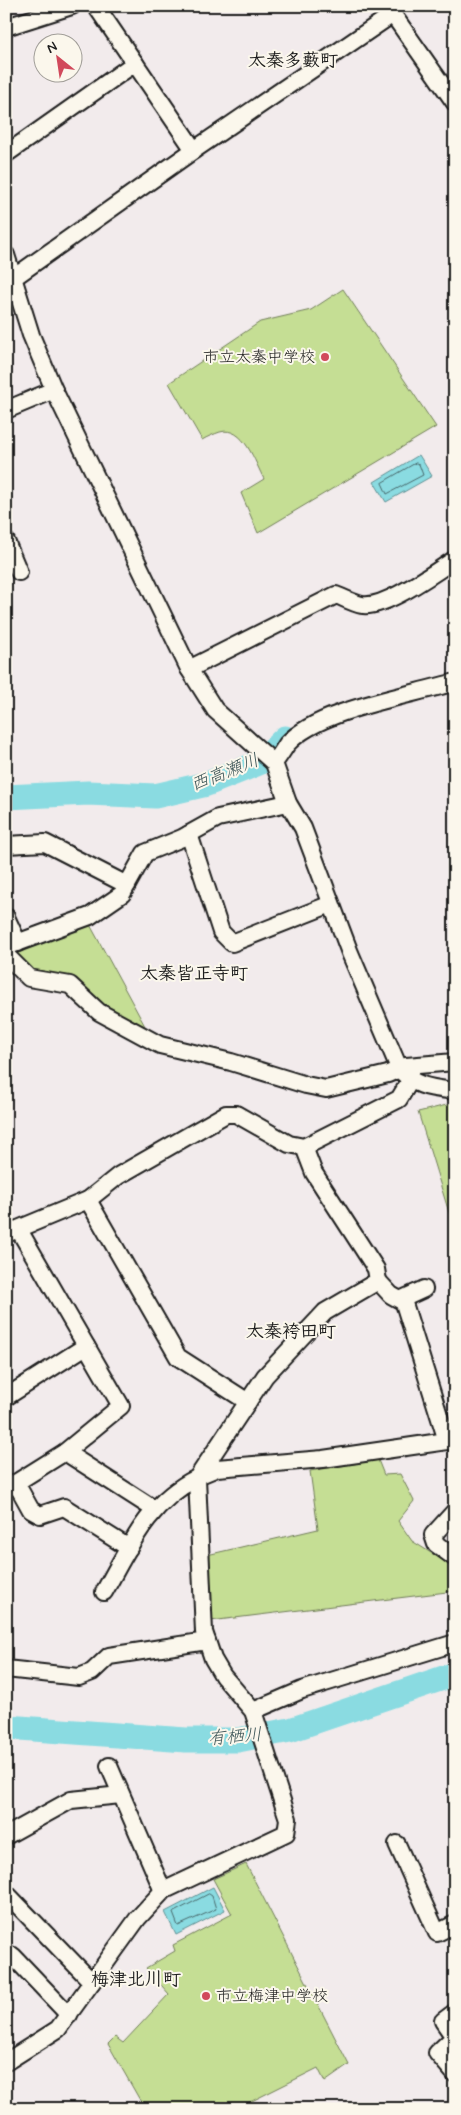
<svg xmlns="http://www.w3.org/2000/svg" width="461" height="2115" viewBox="0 0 461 2115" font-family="Mynerve,'Klee One',sans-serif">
  <rect width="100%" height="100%" fill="#f2ebec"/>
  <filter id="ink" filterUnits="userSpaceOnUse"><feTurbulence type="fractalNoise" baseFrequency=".02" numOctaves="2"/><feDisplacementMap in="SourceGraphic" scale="10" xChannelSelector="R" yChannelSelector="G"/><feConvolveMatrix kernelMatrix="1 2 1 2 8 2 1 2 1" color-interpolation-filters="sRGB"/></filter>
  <g filter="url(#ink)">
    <g fill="#c5de94" stroke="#707d58">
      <path d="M 343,289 L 436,427 L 258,533 L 241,493 L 264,479 C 255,463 244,425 220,432 C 214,434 207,437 202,440 L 169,383 L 260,322 L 311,310 Z"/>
      <path d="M 88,921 L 152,1039 L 41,978 L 6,950 Z"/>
      <path d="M 455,1103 L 455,1232 L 418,1112 Z"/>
      <path d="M 378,1460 L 384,1475 L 400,1474 L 414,1501 L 398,1521 L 412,1541 L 455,1568 L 455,1591 L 210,1621 L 207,1555 L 318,1529 L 310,1471 Z"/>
      <path d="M 246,1864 L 349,2065 L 325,2082 L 318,2068 L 246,2104 L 219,2109 L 145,2109 L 108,2044 L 115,2037 L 123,2043 L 169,1994 L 146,1968 L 175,1951 L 173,1945 L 232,1914 L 213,1879 Z"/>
    </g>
    <g fill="#8adbe1" stroke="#5e8f92">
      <path d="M 419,455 L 432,476 L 386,502 L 374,482 Z"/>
      <path d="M 213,1887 L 225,1910 L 176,1935 L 165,1912 Z"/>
    </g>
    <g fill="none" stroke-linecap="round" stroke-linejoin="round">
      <g stroke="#48686b" stroke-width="1">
        <path d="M 416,463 L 419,464 L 423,475 L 387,494 L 382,483 Z"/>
        <path d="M 209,1894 L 212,1896 L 216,1909 L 178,1926 L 173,1913 Z"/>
      </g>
      <g stroke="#8adbe1" stroke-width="25">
        <path d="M 6,797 L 88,793 L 155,796 L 207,784 L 259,763 L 285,738"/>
        <path d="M 6,1727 L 186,1740 L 238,1740 L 290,1730 L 455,1674"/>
      </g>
      <defs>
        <g id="minor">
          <path d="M 96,6 L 194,150"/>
          <path d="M 387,6 L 455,103"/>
          <path d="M 6,27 L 72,6"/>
          <path d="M 6,154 L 135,63"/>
          <path d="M 6,255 L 31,335 L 54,390 L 189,669 L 215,710 L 274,763 L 288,803 L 303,828 L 350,953 L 399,1068 C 413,1087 432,1088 455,1091"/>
          <path d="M 6,283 L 194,150 L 393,14"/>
          <path d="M 6,410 L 54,390"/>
          <path d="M 6,541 L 19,572"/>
          <path d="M 189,669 L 336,595 C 344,598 353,603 362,605 C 384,609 436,572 455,559"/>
          <path d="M 274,763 C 279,757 283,750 287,744 C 319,709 409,696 455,682"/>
          <path d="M 189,834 L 221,932 L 232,943 L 331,904"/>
          <path d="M 6,845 L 45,843 L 127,885"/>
          <path d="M 6,917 L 18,943"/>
          <path d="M 6,947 L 90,916 L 122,894 L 145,853 L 182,838 L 218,818 L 288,803"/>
          <path d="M 6,955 L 29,978 L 70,985 L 99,1012 L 160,1045 L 231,1062 L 306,1085 L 326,1089 L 388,1074 L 406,1066 L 455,1062"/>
          <path d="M 88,1200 L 178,1357 L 248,1402"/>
          <path d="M 6,1234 L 88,1200 L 118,1176 L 226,1114 L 236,1114 L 289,1144 L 304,1147 L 399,1099 L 410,1081"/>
          <path d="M 378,1281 L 391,1295 L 400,1300 L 424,1289"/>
          <path d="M 403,1300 L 447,1441"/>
          <path d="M 6,1397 L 86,1346"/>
          <path d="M 65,1452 L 154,1509"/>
          <path d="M 200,1475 L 217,1468 L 323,1459 L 447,1441 L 455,1442"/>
          <path d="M 16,1483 L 31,1510 L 40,1515 L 64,1507 L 129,1548"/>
          <path d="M 6,1489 L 65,1452 L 121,1406 L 19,1230"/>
          <path d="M 455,1511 L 433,1535 L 436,1544 L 455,1558"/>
          <path d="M 104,1592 C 130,1546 148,1502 197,1478 L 265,1376 L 325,1312 L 378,1281 L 376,1269 L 314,1173 L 304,1147"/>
          <path d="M 6,1669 L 79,1677 L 92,1672 L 109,1656 L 207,1641"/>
          <path d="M 253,1711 L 302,1690 L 455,1643"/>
          <path d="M 109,1766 L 163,1891"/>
          <path d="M 6,1836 L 71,1800 L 121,1795"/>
          <path d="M 397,1844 L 437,1933 L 455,1924"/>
          <path d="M 6,1893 L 92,1982"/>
          <path d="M 6,1959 L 13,1956 L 69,2015"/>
          <path d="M 455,2012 L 443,2021 L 454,2037 L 437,2053 L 455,2074"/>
          <path d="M 6,2062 L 58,2029 L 138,1918 L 163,1891 L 286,1833 L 288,1819 L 253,1711 L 223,1676 L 213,1659 L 204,1632 L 197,1478"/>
        </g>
      </defs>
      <use href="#minor" stroke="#1c1c1c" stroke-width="20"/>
      <use href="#minor" stroke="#fbf7ec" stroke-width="16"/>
    </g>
  </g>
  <g fill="#d1495b" stroke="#fbf7ec" stroke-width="2">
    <circle cx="325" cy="357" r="5"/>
    <circle cx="206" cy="1996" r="5"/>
  </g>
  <g text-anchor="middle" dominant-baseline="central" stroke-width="4" stroke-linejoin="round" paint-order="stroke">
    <g font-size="16" fill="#1c1c1c" stroke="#fbf7ec" text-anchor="end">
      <text x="315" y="357">市立太秦中学校</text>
      <text x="216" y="1996" text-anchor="start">市立梅津中学校</text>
    </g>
    <g font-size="18" font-weight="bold" fill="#1c1c1c" stroke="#fbf7ec">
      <text x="293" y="61">太秦多藪町</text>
      <text x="194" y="974">太秦皆正寺町</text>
      <text x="291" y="1332">太秦袴田町</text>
      <text x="136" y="1980">梅津北川町</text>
    </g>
    <g font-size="18" font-style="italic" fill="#3d5557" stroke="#fbf7ec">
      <text transform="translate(225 773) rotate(-22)">西高瀬川</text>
      <text transform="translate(235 1737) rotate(-5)">有栖川</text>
    </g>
  </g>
  <rect width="461" height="2115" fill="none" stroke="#fbf7ec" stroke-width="25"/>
  <rect x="12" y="12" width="436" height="2090" fill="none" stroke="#1c1c1c" stroke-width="2" filter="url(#ink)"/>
  <g transform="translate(58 58) rotate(330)"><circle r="24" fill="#fbf7ec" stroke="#a29f99"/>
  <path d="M0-4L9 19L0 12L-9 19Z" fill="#d1495b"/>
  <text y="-8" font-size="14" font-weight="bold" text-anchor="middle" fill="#1c1c1c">N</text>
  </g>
</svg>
